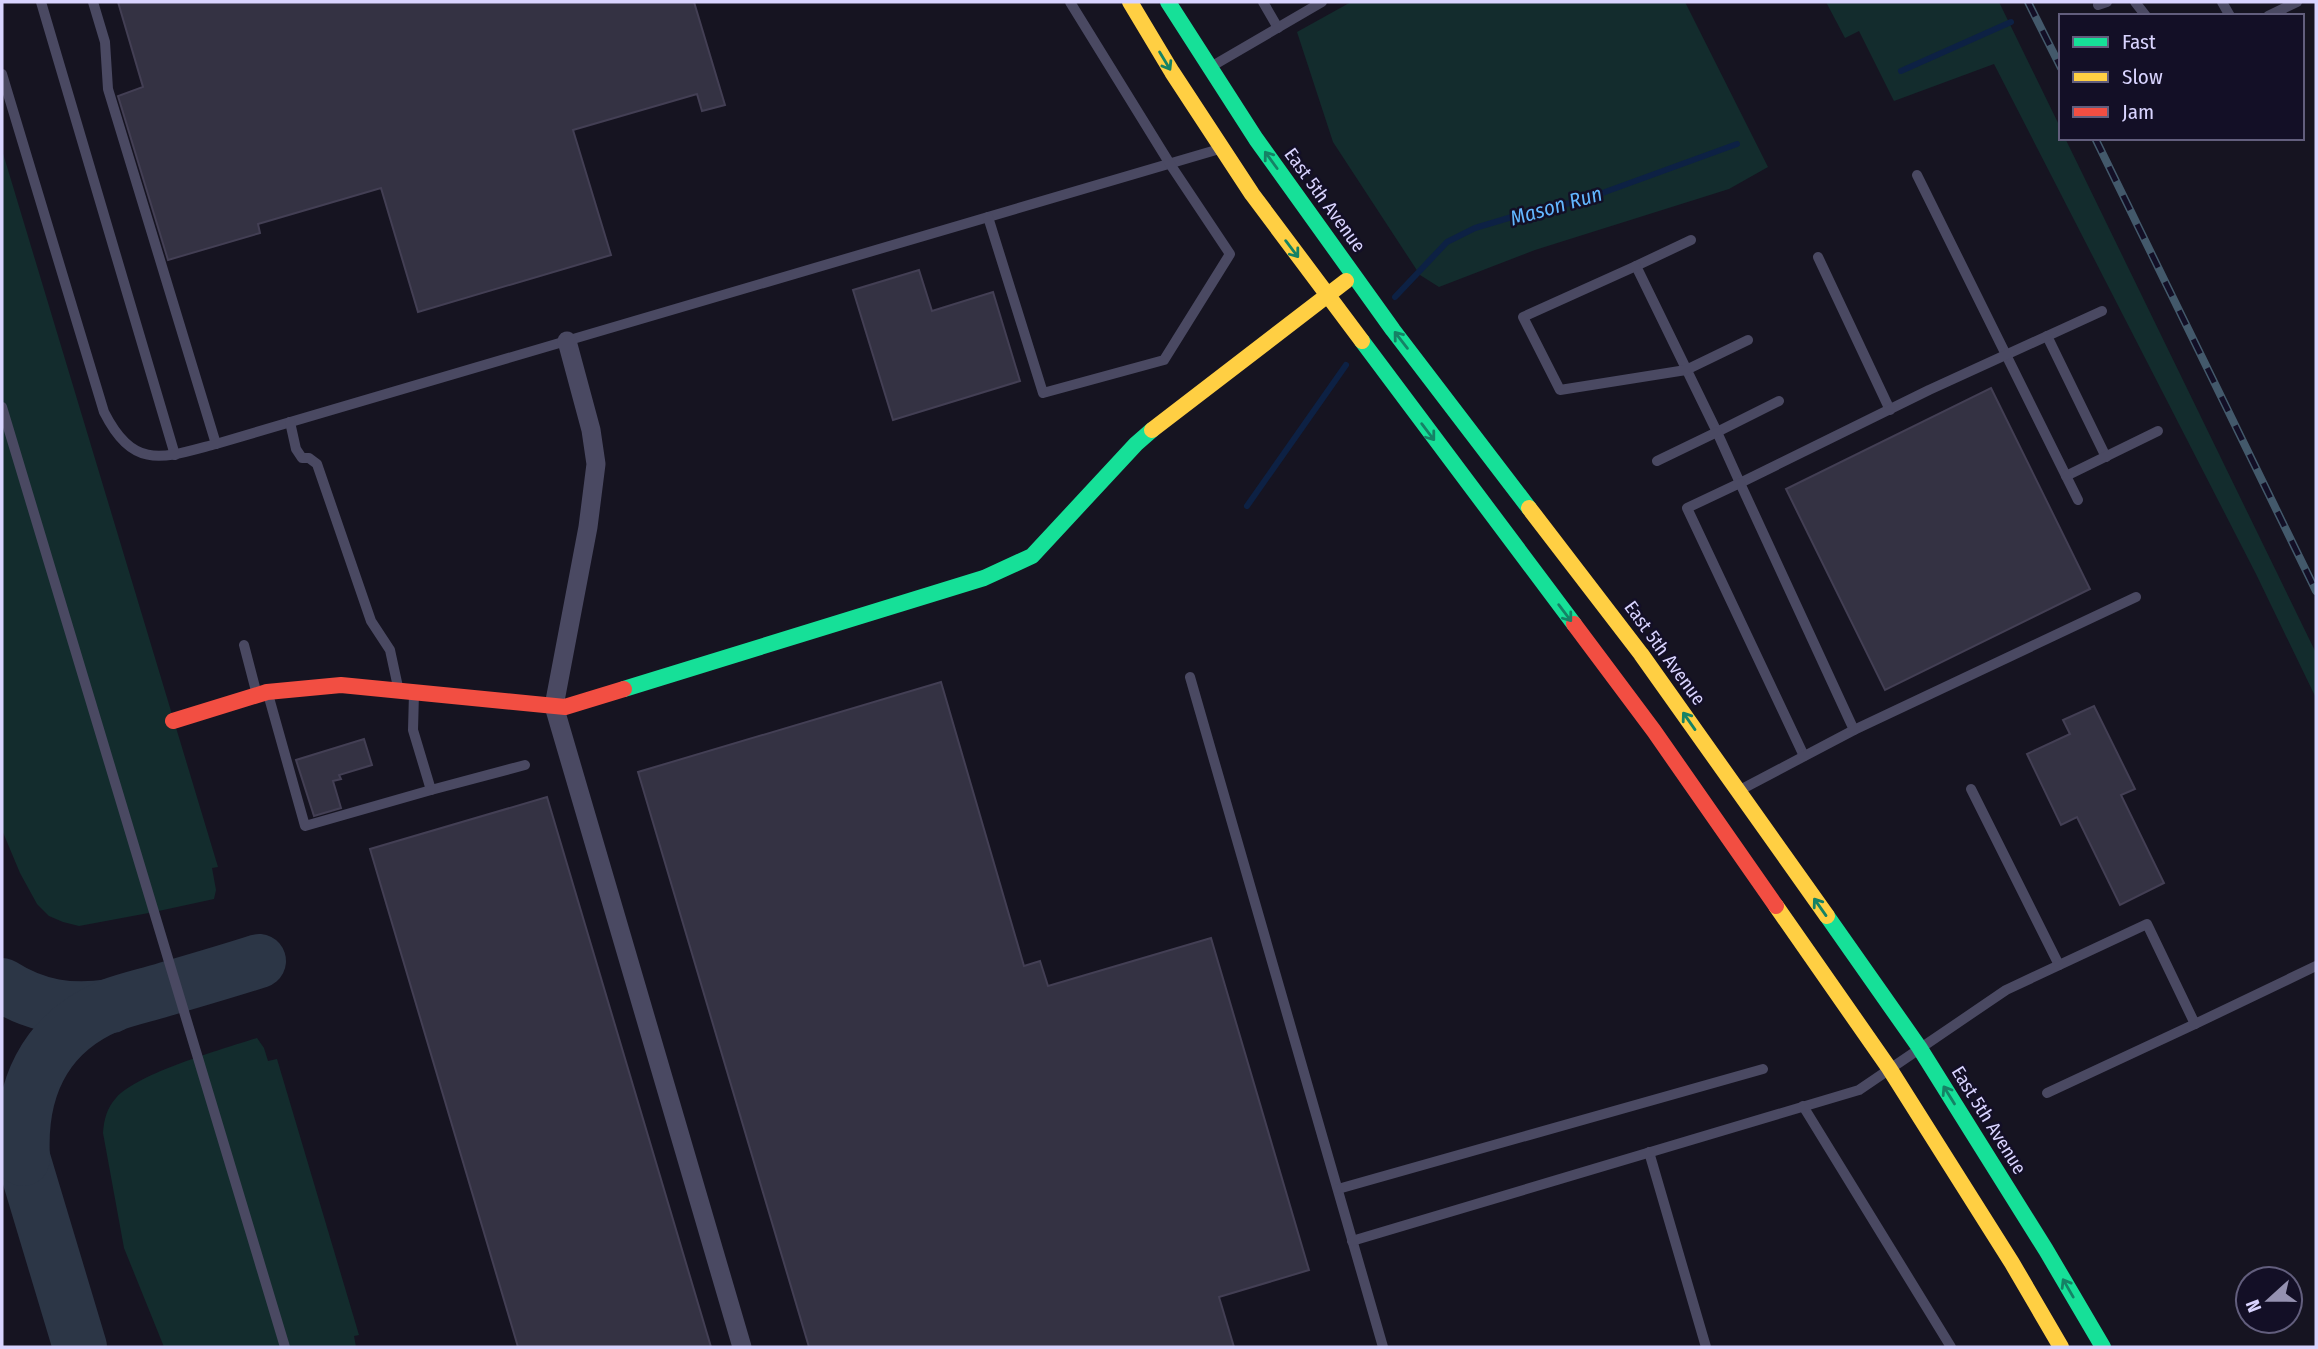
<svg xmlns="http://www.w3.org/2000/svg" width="2318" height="1349" viewBox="0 0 2318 1349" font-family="'Fira Sans Condensed',sans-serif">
  <rect width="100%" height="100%" fill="#161421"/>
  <g fill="#132c2d">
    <path d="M 1351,2 L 1685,2 L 1768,167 L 1729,189 L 1535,250 L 1439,287 L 1420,275 L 1333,142 L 1297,32 Z"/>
    <path d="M 1826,2 L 1999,2 L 2061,129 L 2061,138 L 2065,138 L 2316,653 L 2316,698 L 2256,574 L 1994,64 L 1894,101 L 1859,31 L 1845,38 Z"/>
    <path d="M 2,150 L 218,867 L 212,868 L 216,890 L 214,899 L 154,912 L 79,926 L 63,922 L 49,916 L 37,904 L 20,873 L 2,830 Z"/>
    <path d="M 257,1038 L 264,1048 L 268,1061 L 277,1059 L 359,1335 L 354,1336 L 356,1347 L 164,1347 L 124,1248 L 103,1133 C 104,1119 107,1108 116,1098 C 138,1073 223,1049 257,1038 Z"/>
  </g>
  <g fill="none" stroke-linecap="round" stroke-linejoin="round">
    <g stroke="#0d2144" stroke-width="6">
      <path d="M 1901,71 L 2011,22"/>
      <path d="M 1395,297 L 1447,242 L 1475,228 L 1522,214 L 1583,200 L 1737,144"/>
      <path d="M 1247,506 L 1346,365"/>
    </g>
    <g stroke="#2c3646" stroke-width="54">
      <path d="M 2,985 C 36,1007 71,1012 111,1006"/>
      <path d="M 13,1124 L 80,1347"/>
      <path d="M 23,1159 C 19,1091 43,1034 109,1006 C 127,999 147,995 166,989 C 197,980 228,971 259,961"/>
    </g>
  </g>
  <g fill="#343243" stroke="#433f54" stroke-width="2">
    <path d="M 118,2 L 694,2 L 725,105 L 702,111 L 697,94 L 573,130 L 611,255 L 418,312 L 381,188 L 258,224 L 260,233 L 168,260 L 118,96 L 143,87 Z"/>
    <path d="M 919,270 L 932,311 L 993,292 L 1020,381 L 893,420 L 853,290 Z"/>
    <path d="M 1991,388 L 2090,589 L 1885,690 L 1786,489 Z"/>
    <path d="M 941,682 L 1024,966 L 1040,961 L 1048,986 L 1211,938 L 1309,1270 L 1219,1297 L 1234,1347 L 809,1347 L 638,772 Z"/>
    <path d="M 2094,706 L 2135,789 L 2121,795 L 2164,883 L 2120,905 L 2077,817 L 2061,825 L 2027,754 L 2070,734 L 2063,720 Z"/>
    <path d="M 364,739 L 372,765 L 339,775 L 341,779 L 333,781 L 341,808 L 314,816 L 296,760 Z"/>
    <path d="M 547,797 L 711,1347 L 518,1347 L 370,849 Z"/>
  </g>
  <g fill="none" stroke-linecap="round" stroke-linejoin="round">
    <g stroke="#4a4962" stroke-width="10">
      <path d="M 41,2 L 175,455"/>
      <path d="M 93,2 L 105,42 L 108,89 L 216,444"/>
      <path d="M 1263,2 L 1278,28"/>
      <path d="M 2135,2 L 2146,16"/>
      <path d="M 2222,2 L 2230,16"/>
      <path d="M 2098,5 L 2107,2"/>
      <path d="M 2268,16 L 2297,2"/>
      <path d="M 1214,65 L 1322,2"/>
      <path d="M 2,74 L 104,412 C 134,471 163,458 216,444 L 1216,150"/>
      <path d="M 1917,175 L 2078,500"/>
      <path d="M 988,217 L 1043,393 L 1164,360 L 1230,254 L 1170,164 L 1070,2"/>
      <path d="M 1691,240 L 1636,266 L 1717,432 L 1779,401"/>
      <path d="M 1818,257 L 1890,410"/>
      <path d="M 1636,266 L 1523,317 L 1560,390 L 1686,370 L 1748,340"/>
      <path d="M 2047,336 L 2106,457"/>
      <path d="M 2,407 L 285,1347"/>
      <path d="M 290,422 L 296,449 L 302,458 L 309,458 L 317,464 L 371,621 L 390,650 L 398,687"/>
      <path d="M 1657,461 L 1717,432 L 1740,483 L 1929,390 L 2102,311"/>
      <path d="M 2066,476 L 2158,431"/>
      <path d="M 244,645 L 256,691"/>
      <path d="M 1190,677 L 1383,1347"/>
      <path d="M 414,693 L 413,730 L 431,790 L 525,765"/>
      <path d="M 268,694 L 305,826 L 431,790"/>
      <path d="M 1804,756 L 1687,508 L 1740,483 L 1854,730"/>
      <path d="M 1742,789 L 1854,730 L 2136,597"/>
      <path d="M 1971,789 L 2059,965"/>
      <path d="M 2047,1093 L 2195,1024"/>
      <path d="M 1803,1106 L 1951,1347"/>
      <path d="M 1649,1152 L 1706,1347"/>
      <path d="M 1338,1189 L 1763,1069"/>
      <path d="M 1352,1241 L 1859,1090 L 2006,990 L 2147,924 L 2195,1024 L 2316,966"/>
    </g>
    <path stroke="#4a4962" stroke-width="19" d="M 567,341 L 591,430 L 596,464 L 588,527 L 554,706 L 742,1347"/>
    <g stroke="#16e098" stroke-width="16">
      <path d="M 1168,2 L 1256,139 L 1393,330 L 1529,508"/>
      <path d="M 1362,341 L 1574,624"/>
      <path d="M 624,689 L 984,578 L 1032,556 L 1136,444 L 1152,430"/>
      <path d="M 1827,916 L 1919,1047 L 2046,1250 L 2103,1347"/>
    </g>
    <g stroke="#ffcf43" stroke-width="16">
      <path d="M 1130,2 L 1172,72 L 1252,194 L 1362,341"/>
      <path d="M 1152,430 L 1346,281"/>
      <path d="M 1529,508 L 1641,654 L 1827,916"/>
      <path d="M 1776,906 L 1889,1068 L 2012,1263 L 2061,1347"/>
    </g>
    <g stroke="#f24e42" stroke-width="16">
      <path d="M 1574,624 L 1654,731 L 1776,906"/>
      <path d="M 173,721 L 267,692 L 341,685 L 565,707 L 624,689"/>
    </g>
    <defs>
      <g id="rail">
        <path d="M 2028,2 L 2061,68"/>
        <path d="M 2095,138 L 2316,591"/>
      </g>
    </defs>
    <use href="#rail" stroke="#43596b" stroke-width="8"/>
    <use href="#rail" stroke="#130f26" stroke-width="5" stroke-dasharray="16" stroke-linecap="butt"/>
  </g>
  <defs><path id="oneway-shaft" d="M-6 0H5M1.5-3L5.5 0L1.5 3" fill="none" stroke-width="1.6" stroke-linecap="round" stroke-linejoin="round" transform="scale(1.75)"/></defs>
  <g stroke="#158265">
    <use href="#oneway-shaft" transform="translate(1165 61) rotate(59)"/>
    <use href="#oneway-shaft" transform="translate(1271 160) rotate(-126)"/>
    <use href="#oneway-shaft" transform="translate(1292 249) rotate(53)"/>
    <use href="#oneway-shaft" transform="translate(1401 340) rotate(-128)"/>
    <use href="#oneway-shaft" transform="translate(1428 432) rotate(53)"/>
    <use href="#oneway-shaft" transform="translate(1565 613) rotate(53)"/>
    <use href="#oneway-shaft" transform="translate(1689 721) rotate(-125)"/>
    <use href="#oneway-shaft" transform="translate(1820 907) rotate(-125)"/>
    <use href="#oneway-shaft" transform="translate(1949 1095) rotate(-122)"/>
    <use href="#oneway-shaft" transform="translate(2068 1288) rotate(-120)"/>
  </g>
  <g text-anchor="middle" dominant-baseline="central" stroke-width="5" stroke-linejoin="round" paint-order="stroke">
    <g font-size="19" fill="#d9d4ff" stroke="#130f26">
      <text transform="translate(1325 200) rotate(54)">East 5th Avenue</text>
      <text transform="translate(1665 653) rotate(54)">East 5th Avenue</text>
      <text transform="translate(1989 1120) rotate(58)">East 5th Avenue</text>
    </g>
    <g font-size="21" font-style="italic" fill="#62b6ff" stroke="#130f26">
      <text transform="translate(1556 206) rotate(-16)">Mason Run</text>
    </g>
  </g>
  <rect width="2318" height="1349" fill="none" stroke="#d9d4ff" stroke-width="7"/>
  <rect x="2059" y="14" width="245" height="126" fill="#130f26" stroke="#625e7d" stroke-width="2"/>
  <rect x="2073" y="37" width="35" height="10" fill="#16e098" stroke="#625e7d" stroke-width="2"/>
  <text x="2122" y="49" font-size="21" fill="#d9d4ff">Fast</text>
  <rect x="2073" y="72" width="35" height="10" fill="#ffcf43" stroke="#625e7d" stroke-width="2"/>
  <text x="2122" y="84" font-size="21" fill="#d9d4ff">Slow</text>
  <rect x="2073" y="107" width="35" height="10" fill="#f24e42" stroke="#625e7d" stroke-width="2"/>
  <text x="2122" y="119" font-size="21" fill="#d9d4ff">Jam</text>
  <g transform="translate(2269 1300) rotate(249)"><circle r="33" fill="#130f26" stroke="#625e7d" stroke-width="2"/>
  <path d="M0-5L12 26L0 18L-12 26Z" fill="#9591b1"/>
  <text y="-10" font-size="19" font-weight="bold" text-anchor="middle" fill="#d9d4ff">N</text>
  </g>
</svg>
